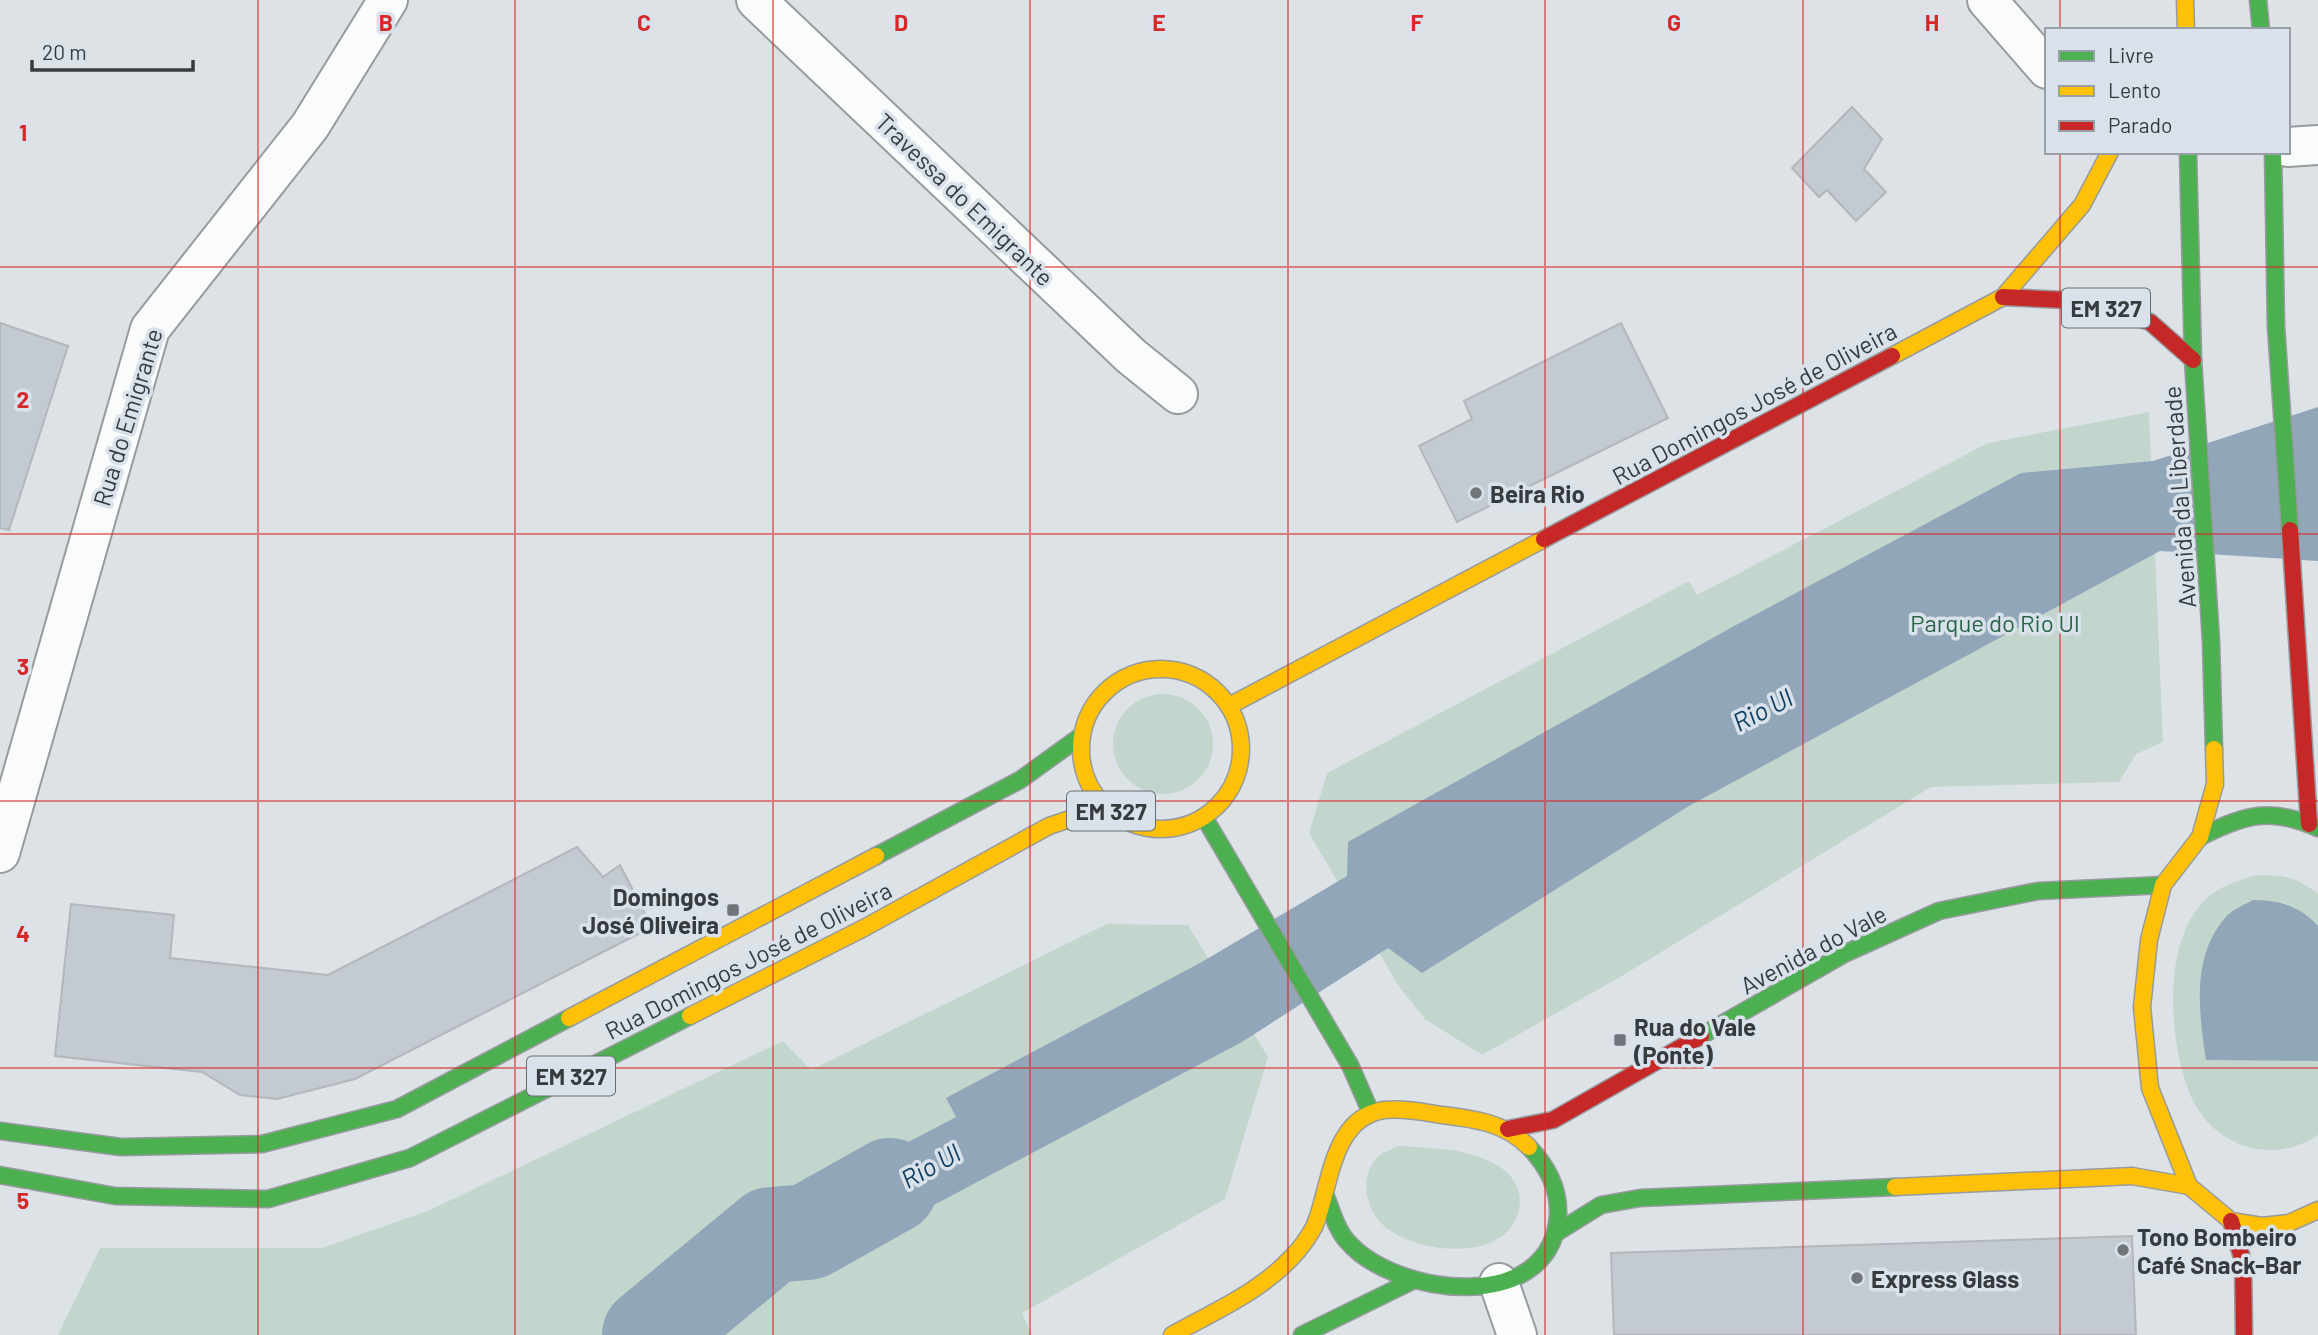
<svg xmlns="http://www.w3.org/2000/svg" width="2318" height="1335" viewBox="0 0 2318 1335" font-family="Barlow,sans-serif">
  <rect width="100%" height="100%" fill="#dde2e7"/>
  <g fill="#c3d6ce">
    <path d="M 2149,412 L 2163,742 L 2136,754 L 2119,782 L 1931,787 L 1622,976 L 1482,1055 L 1425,1019 L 1398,985 L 1309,833 L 1327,773 L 1689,581 L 1697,595 L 1988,443 Z"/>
    <circle cx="1163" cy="744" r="50"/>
    <path d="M 2257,875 C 2283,875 2298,877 2318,894 L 2318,1135 C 2270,1168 2207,1144 2188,1089 C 2168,1036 2161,931 2213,893 C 2226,884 2242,879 2257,875 Z"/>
    <path d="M 1107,924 L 1188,925 L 1268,1057 L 1225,1199 L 1022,1313 L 1032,1335 L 58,1335 L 100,1248 L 322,1248 L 430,1210 L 783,1041 L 811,1070 Z"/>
    <path d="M 1399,1146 C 1431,1148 1469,1148 1497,1165 C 1536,1188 1522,1237 1480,1246 C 1451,1253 1413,1247 1388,1229 C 1365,1214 1357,1174 1380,1155 C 1385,1151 1393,1149 1399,1146 Z"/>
  </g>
  <g fill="#91a6b8">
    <path d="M 2318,407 L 2318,561 L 2160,551 L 1689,806 L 1422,973 L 1388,948 L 1242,1042 L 794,1279 L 762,1219 L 956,1117 L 946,1098 L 1200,963 L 1347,876 L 1348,842 L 1736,625 L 2021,473 L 2153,461 Z"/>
    <path d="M 2253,900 C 2278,900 2301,906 2318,926 L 2318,1061 L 2206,1060 C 2199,1014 2191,957 2225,918 C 2231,910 2244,905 2253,900 Z"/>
  </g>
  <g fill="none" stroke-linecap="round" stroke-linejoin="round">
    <path stroke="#91a6b8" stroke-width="96" d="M 650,1335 L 771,1235 L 808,1232 L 890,1186"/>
  </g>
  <g fill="#c3cad2" stroke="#b3b7ba" stroke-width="2">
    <path d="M 1852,107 L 1882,139 L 1864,169 L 1886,192 L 1856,221 L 1827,190 L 1819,197 L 1792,168 Z"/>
    <path d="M 0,323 L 68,346 L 9,530 L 0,528 Z"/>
    <path d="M 1621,323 L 1668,418 L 1457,522 L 1419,446 L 1472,419 L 1464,401 Z"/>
    <path d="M 577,847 L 603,877 L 620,865 L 652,927 L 355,1079 L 277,1099 L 240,1095 L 202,1072 L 55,1056 L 71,904 L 174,915 L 170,958 L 328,975 Z"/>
    <path d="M 2132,1236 L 2136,1335 L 1614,1335 L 1611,1253 Z"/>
  </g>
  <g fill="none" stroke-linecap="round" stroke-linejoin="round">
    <defs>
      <g id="street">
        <path d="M 756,0 L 1131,356 L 1178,394"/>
        <path d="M 1987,0 L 2047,69"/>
        <path d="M 2288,147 L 2318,145"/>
        <path d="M 0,853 L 150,329 L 310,126 L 388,0"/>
        <path d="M 1499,1283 L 1517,1335"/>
      </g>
      <g id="fast">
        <path d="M 2258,0 L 2261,30"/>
        <path d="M 2188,152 L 2193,360 L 2211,641 L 2214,749"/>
        <path d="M 2273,152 L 2276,326 L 2290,530"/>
        <path d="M 1204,817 L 1350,1065 L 1371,1113"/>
        <path d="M 2200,837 C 2245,814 2271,807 2318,828"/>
        <path d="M 876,856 L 1020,780 L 1081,736"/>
        <path d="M 1701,1036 L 1844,954 L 1939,911 L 2038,891 L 2163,885"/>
        <path d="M 0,1131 L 121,1147 L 262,1144 L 397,1109 L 569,1018"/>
        <path d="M 0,1175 L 115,1196 L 268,1199 L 410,1158 L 690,1016"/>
        <path d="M 1326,1197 C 1332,1211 1336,1229 1347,1241 C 1395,1297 1553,1316 1558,1214 C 1559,1188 1547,1166 1529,1147"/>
        <path d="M 1556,1233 L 1601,1205 L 1640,1198 L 1895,1187"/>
        <path d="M 1302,1335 L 1414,1280"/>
      </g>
      <g id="slow">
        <path d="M 2185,0 L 2186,30"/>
        <path d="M 1892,356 L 2003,297 L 2082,205 L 2110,152"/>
        <circle cx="1161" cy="749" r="80"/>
        <path d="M 1229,706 L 1544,539"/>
        <path d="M 2214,749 L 2215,784 L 2200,837 L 2163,885 L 2149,940 L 2142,1007 L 2150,1088 L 2189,1186 L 2231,1221 L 2262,1226 L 2289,1223 L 2318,1210"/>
        <path d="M 690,1016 L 864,928 L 1049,826 L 1105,807"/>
        <path d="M 569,1018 L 876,856"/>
        <path d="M 1895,1187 L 2132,1176 L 2189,1186"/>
        <path d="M 1172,1335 C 1213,1312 1260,1292 1292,1257 C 1301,1248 1308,1238 1314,1227 C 1331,1189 1330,1118 1384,1110 C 1403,1108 1423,1112 1442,1115 C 1476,1119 1505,1123 1529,1147"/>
      </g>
      <g id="jam">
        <path d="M 2003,297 L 2086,301 L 2150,322 L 2193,360"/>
        <path d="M 2290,530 L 2309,824"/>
        <path d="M 1544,539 L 1892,356"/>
        <path d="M 1508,1129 L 1553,1120 L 1701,1036"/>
        <path d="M 2231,1221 L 2243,1261 L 2244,1335"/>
      </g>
    </defs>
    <use href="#street" stroke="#979b9e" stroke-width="42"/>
    <use href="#fast" stroke="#979b9e" stroke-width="19"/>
    <use href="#slow" stroke="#979b9e" stroke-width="19"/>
    <use href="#jam" stroke="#979b9e" stroke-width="19"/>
    <use href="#street" stroke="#fafbfb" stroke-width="38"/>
    <use href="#fast" stroke="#4caf50" stroke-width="16"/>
    <use href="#slow" stroke="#ffc107" stroke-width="16"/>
    <use href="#jam" stroke="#c62828" stroke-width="16"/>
  </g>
  <path fill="none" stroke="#d62828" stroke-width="2" stroke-opacity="0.55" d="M 258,0 L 258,1335M 515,0 L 515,1335M 773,0 L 773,1335M 1030,0 L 1030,1335M 1288,0 L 1288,1335M 1545,0 L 1545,1335M 1803,0 L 1803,1335M 2060,0 L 2060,30M 2060,152 L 2060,1335M 0,267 L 2318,267M 0,534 L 2318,534M 0,801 L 2318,801M 0,1068 L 2318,1068"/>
  <g fill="#717579" stroke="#d9e2eb" stroke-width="2.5">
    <circle cx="1476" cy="493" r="7"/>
    <rect x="726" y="903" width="14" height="14" rx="3.5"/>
    <rect x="1613" y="1033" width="14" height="14" rx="3.5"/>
    <circle cx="2123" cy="1250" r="7"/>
    <circle cx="1857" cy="1278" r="7"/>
  </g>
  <g text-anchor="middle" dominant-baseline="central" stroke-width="7" stroke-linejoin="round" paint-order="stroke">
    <g fill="#d9e2eb" stroke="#686d72" stroke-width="2">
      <rect x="2062" y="288.5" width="88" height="39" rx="5"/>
      <rect x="1067" y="791.5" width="88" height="39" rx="5"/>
      <rect x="527" y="1056.5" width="88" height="39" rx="5"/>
    </g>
    <g font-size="23" font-weight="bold" fill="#373b3e">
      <text x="2106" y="308">EM 327</text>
      <text x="1111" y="811">EM 327</text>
      <text x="571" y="1076">EM 327</text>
    </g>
    <g font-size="24" fill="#373b3e" stroke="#d9e2eb">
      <text transform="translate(965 199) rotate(44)">Travessa do Emigrante</text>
      <text transform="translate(1754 403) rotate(-28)">Rua Domingos José de Oliveira</text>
      <text transform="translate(127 417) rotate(-73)">Rua do Emigrante</text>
      <text transform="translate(2179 497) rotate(-94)">Avenida da Liberdade</text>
      <text transform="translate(1813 949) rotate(-28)">Avenida do Vale</text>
      <text transform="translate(748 960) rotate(-27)">Rua Domingos José de Oliveira</text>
    </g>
    <g font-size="24" font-weight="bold" fill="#373b3e" stroke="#d9e2eb" text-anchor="start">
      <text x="1490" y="493">Beira Rio</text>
      <text x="719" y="896" text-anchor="end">Domingos<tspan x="719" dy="28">José Oliveira</tspan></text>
      <text x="1634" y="1026">Rua do Vale<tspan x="1634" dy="28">(Ponte)</tspan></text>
      <text x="2137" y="1236">Tono Bombeiro<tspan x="2137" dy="28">Café Snack-Bar</tspan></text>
      <text x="1871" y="1278">Express Glass</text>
    </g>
    <g font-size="24" fill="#2b6548" stroke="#d9e2eb">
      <text x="1995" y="622">Parque do Rio Ul</text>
    </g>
    <g font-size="26" font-style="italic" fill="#103f61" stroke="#d9e2eb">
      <text transform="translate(1762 709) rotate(-27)">Rio Ul</text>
      <text transform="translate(930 1165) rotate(-29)">Rio Ul</text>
    </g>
  </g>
  <g font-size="23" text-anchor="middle" font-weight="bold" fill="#d62828" stroke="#d9e2eb" stroke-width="7" stroke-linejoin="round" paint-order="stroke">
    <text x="386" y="31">B</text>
    <text x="644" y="31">C</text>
    <text x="901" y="31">D</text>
    <text x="1159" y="31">E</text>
    <text x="1417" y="31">F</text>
    <text x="1674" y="31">G</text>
    <text x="1932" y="31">H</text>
    <text x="23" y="141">1</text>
    <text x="23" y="408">2</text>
    <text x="23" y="675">3</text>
    <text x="23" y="942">4</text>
    <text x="23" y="1209">5</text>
  </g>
  <rect x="2045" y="28" width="245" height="126" fill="#d9e2eb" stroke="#989fa6" stroke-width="2"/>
  <rect x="2059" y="51" width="35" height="10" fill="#4caf50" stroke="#989fa6" stroke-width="2"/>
  <text x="2108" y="63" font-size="21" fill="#373b3e">Livre</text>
  <rect x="2059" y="86" width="35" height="10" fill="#ffc107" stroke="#989fa6" stroke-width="2"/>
  <text x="2108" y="98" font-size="21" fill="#373b3e">Lento</text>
  <rect x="2059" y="121" width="35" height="10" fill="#c62828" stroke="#989fa6" stroke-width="2"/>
  <text x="2108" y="133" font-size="21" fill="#373b3e">Parado</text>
  <path d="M32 60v10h161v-10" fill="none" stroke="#373b3e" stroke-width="3.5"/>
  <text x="42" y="60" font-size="21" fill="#373b3e" stroke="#d9e2eb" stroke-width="5" paint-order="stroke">20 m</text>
</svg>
